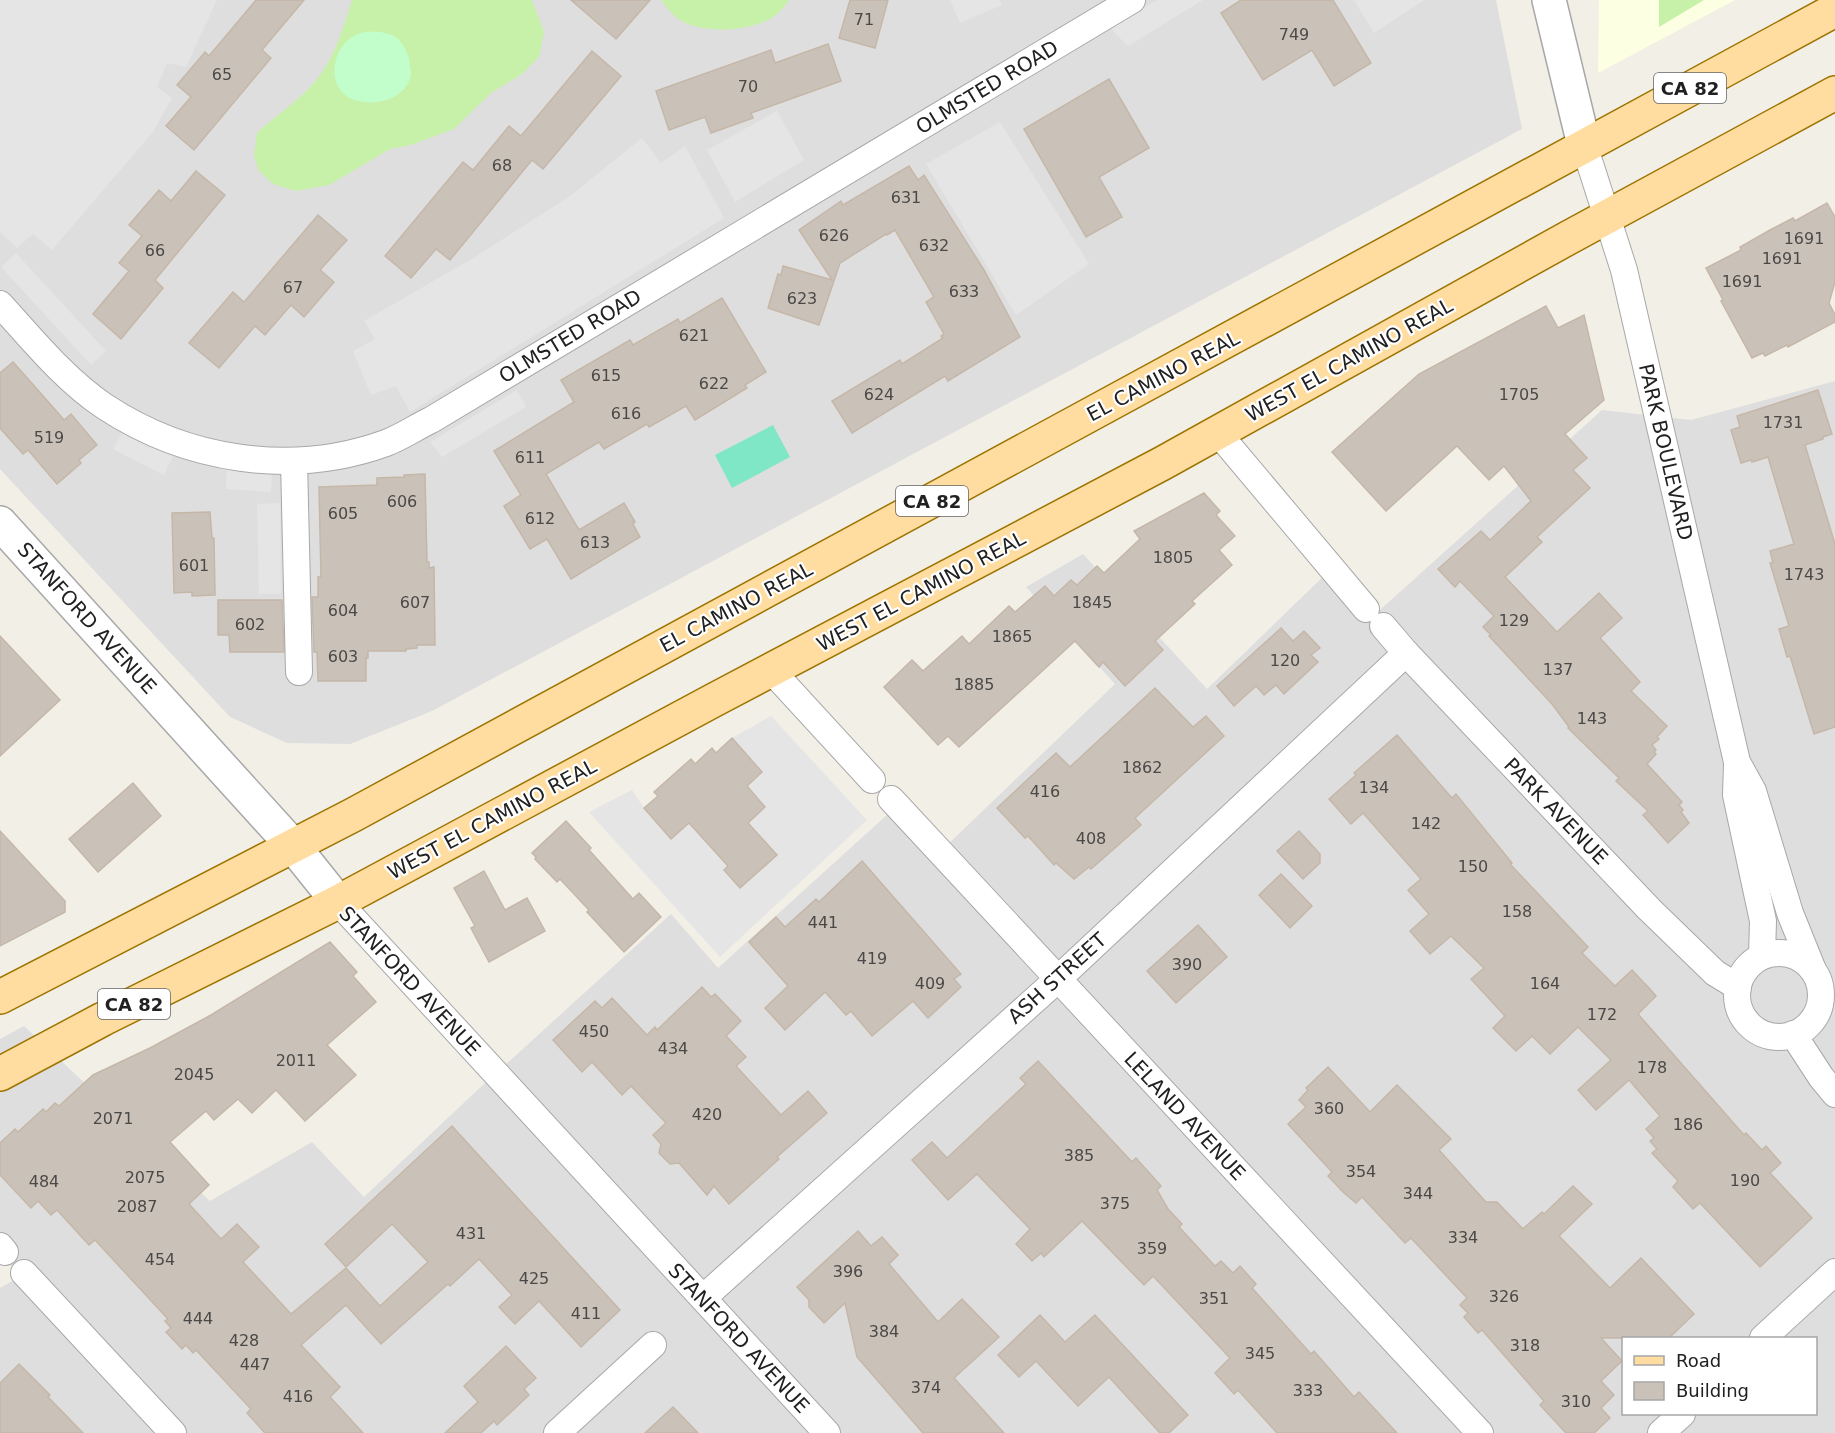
<svg xmlns="http://www.w3.org/2000/svg" width="1835" height="1433" viewBox="0 0 1835 1433" font-family="'DejaVu Sans',sans-serif">
  <rect width="100%" height="100%" fill="#f2efe7"/>
  <g fill="#dfdede" fill-rule="evenodd">
    <path d="M 0,0 L 1496,0 L 1522,129 L 432,711 L 350,744 L 287,743 L 230,717 L 0,469 Z"/>
    <path d="M 1835,381 L 1835,1433 L 0,1433 L 0,1288 L 21,1276 L 0,1251 L 0,1039 L 24,1026 L 210,1201 L 312,1142 L 364,1197 L 470,1097 L 671,914 L 718,968 L 899,804 L 942,850 L 1115,684 L 1026,587 L 1083,554 L 1207,689 L 1328,572 L 1371,618 L 1602,410 L 1691,420 ZM 1624,1338 L 1816,1338 L 1816,1414 L 1624,1414 Z"/>
  </g>
  <path fill="#fdffe3" d="M 1599,0 L 1735,0 L 1598,73 Z"/>
  <g fill="#c7f0a9">
    <path d="M 352,0 L 532,0 L 544,32 L 539,57 L 522,74 L 491,93 L 454,129 L 411,145 L 390,149 L 329,185 L 296,191 L 273,184 L 259,171 L 254,156 L 257,133 C 274,117 294,104 310,87 C 332,65 343,30 352,0 Z"/>
    <path d="M 661,0 L 789,0 C 785,6 779,13 773,17 C 750,32 700,35 677,18 C 671,13 666,6 661,0 Z"/>
    <path d="M 1659,0 L 1704,0 L 1659,27 Z"/>
  </g>
  <path fill="#c2fecb" d="M 381,32 C 385,33 391,34 394,36 C 402,41 407,51 409,59 C 409,63 411,69 411,73 C 409,94 384,105 365,102 C 357,101 351,100 344,94 C 326,77 335,43 358,34 C 365,31 374,32 381,32 Z"/>
  <path fill="#7fe7c6" d="M 773,425 L 790,457 L 732,488 L 715,455 Z"/>
  <g fill="#e5e5e5">
    <path d="M 0,0 L 217,0 L 186,67 L 167,63 L 157,87 L 172,98 L 153,132 L 52,250 L 33,234 L 17,248 L 0,232 Z"/>
    <path d="M 950,0 L 1000,0 L 1002,5 L 960,23 Z"/>
    <path d="M 1157,0 L 1203,0 L 1128,46 L 1110,28 Z"/>
    <path d="M 1354,0 L 1424,0 L 1374,33 Z"/>
    <path d="M 777,111 L 804,160 L 735,202 L 707,150 Z"/>
    <path d="M 1000,122 L 1089,264 L 1016,315 L 926,164 Z"/>
    <path d="M 642,138 L 661,163 L 685,146 L 724,218 L 410,412 L 396,386 L 371,395 L 353,351 L 375,339 L 364,321 L 475,257 L 570,196 Z"/>
    <path d="M 16,253 L 106,351 L 91,365 L 1,267 Z"/>
    <path d="M 517,390 L 526,407 L 442,457 L 430,442 Z"/>
    <path d="M 124,429 L 174,454 L 164,475 L 113,449 Z"/>
    <path d="M 227,470 L 272,473 L 271,492 L 226,489 Z"/>
    <path d="M 280,503 L 281,594 L 259,594 L 257,504 Z"/>
    <path d="M 771,716 L 867,820 L 720,957 L 589,812 L 632,790 L 644,808 L 671,839 L 689,823 L 728,866 L 724,870 L 740,887 L 748,823 L 765,807 L 747,786 L 762,772 L 732,738 Z"/>
  </g>
  <g fill="#cac2b9" stroke="#c5b7a8" stroke-width="1.5">
    <path d="M 256,0 L 304,0 L 262,50 L 271,58 L 194,150 L 166,126 L 191,97 L 177,85 L 205,52 L 209,56 Z"/>
    <path d="M 571,0 L 650,0 L 616,39 Z"/>
    <path d="M 850,0 L 888,0 L 875,48 L 839,38 Z"/>
    <path d="M 1241,0 L 1333,0 L 1371,63 L 1334,86 L 1312,50 L 1263,80 L 1221,13 Z"/>
    <path d="M 828,44 L 841,81 L 751,113 L 753,118 L 711,133 L 705,117 L 669,130 L 656,91 L 771,50 L 775,63 Z"/>
    <path d="M 592,51 L 621,76 L 543,169 L 532,160 L 450,260 L 436,249 L 411,278 L 385,256 L 463,162 L 473,170 L 509,126 L 521,136 Z"/>
    <path d="M 1109,79 L 1149,148 L 1099,177 L 1122,217 L 1086,237 L 1024,129 Z"/>
    <path d="M 909,166 L 918,180 L 924,175 L 984,270 L 1020,337 L 948,381 L 945,376 L 852,433 L 832,401 L 900,360 L 902,364 L 943,338 L 941,336 L 944,334 L 926,302 L 934,297 L 895,230 L 887,235 L 886,234 L 840,263 L 819,325 L 768,308 L 778,274 L 781,275 L 783,266 L 832,280 L 799,230 L 841,201 L 843,205 Z"/>
    <path d="M 196,171 L 225,195 L 155,280 L 163,288 L 121,339 L 93,314 L 129,271 L 119,263 L 142,236 L 129,225 L 159,190 L 171,201 Z"/>
    <path d="M 1827,203 L 1835,217 L 1835,282 L 1829,303 L 1835,315 L 1835,322 L 1788,347 L 1787,345 L 1765,356 L 1763,353 L 1752,358 L 1721,301 L 1723,300 L 1706,268 L 1741,250 L 1740,247 L 1770,230 L 1793,218 L 1795,221 Z"/>
    <path d="M 318,215 L 347,240 L 320,270 L 334,282 L 304,317 L 291,305 L 265,335 L 255,326 L 219,368 L 189,343 L 233,292 L 244,302 Z"/>
    <path d="M 722,298 L 766,372 L 745,385 L 747,388 L 695,420 L 686,406 L 649,427 L 647,424 L 604,449 L 599,442 L 546,474 L 579,530 L 624,503 L 635,522 L 633,524 L 640,537 L 571,579 L 547,539 L 530,549 L 504,506 L 521,495 L 494,451 L 574,402 L 561,380 L 630,340 L 633,345 L 678,319 L 680,323 Z"/>
    <path d="M 1546,306 L 1558,328 L 1584,315 L 1604,400 L 1565,434 L 1587,458 L 1573,470 L 1590,488 L 1537,537 L 1542,542 L 1505,577 L 1557,632 L 1599,593 L 1622,618 L 1600,638 L 1640,682 L 1631,691 L 1667,726 L 1657,737 L 1659,739 L 1652,745 L 1656,750 L 1654,752 L 1656,754 L 1647,764 L 1682,802 L 1679,805 L 1683,810 L 1681,812 L 1689,823 L 1668,843 L 1643,815 L 1648,811 L 1616,781 L 1619,778 L 1568,728 L 1569,727 L 1552,704 L 1489,636 L 1491,635 L 1483,627 L 1494,616 L 1460,581 L 1455,587 L 1438,569 L 1481,531 L 1490,540 L 1531,501 L 1504,466 L 1489,480 L 1457,446 L 1386,511 L 1332,452 L 1419,374 Z"/>
    <path d="M 13,362 L 59,414 L 64,420 L 71,414 L 97,445 L 79,460 L 81,463 L 57,484 L 28,450 L 23,454 L 0,428 L 0,373 Z"/>
    <path d="M 1818,390 L 1832,434 L 1823,437 L 1823,439 L 1805,445 L 1835,544 L 1835,727 L 1814,734 L 1790,656 L 1787,657 L 1779,629 L 1789,626 L 1770,563 L 1773,562 L 1770,551 L 1794,544 L 1768,457 L 1752,462 L 1751,460 L 1741,463 L 1731,430 L 1740,427 L 1737,416 Z"/>
    <path d="M 425,474 L 427,562 L 429,562 L 429,568 L 434,567 L 435,645 L 417,645 L 417,648 L 406,649 L 406,651 L 368,651 L 368,658 L 366,658 L 366,681 L 318,681 L 317,652 L 314,652 L 312,597 L 318,597 L 318,577 L 321,577 L 319,487 L 377,485 L 377,478 L 404,477 L 404,475 Z"/>
    <path d="M 1204,493 L 1220,511 L 1216,515 L 1235,536 L 1219,550 L 1232,565 L 1192,601 L 1195,604 L 1155,641 L 1163,650 L 1125,686 L 1103,662 L 1099,667 L 1075,641 L 959,747 L 948,736 L 938,745 L 884,687 L 912,660 L 923,671 L 962,636 L 969,644 L 1009,606 L 1015,612 L 1045,586 L 1054,596 L 1071,580 L 1077,585 L 1097,566 L 1104,573 L 1140,539 L 1134,531 Z"/>
    <path d="M 210,512 L 212,538 L 214,538 L 215,595 L 192,596 L 192,592 L 174,593 L 172,513 Z"/>
    <path d="M 218,600 L 282,600 L 284,652 L 230,652 L 229,635 L 218,635 Z"/>
    <path d="M 1281,628 L 1293,641 L 1304,631 L 1320,648 L 1311,655 L 1318,662 L 1284,694 L 1276,685 L 1264,695 L 1256,686 L 1234,706 L 1217,686 Z"/>
    <path d="M 0,636 L 60,700 L 0,756 Z"/>
    <path d="M 1155,688 L 1193,727 L 1206,716 L 1224,736 L 1135,818 L 1141,825 L 1091,869 L 1089,867 L 1074,879 L 1056,863 L 1054,865 L 1028,836 L 1025,838 L 997,808 L 1056,753 L 1070,767 Z"/>
    <path d="M 1397,735 L 1452,798 L 1456,794 L 1512,863 L 1510,864 L 1588,947 L 1582,953 L 1615,986 L 1632,970 L 1649,988 L 1656,996 L 1638,1014 L 1744,1135 L 1746,1133 L 1762,1150 L 1766,1146 L 1781,1163 L 1770,1173 L 1812,1218 L 1760,1267 L 1700,1203 L 1693,1209 L 1673,1187 L 1678,1181 L 1652,1153 L 1657,1149 L 1650,1141 L 1654,1138 L 1646,1129 L 1660,1116 L 1629,1080 L 1596,1110 L 1578,1090 L 1611,1060 L 1578,1027 L 1550,1054 L 1532,1036 L 1516,1051 L 1493,1028 L 1505,1016 L 1471,979 L 1484,968 L 1451,936 L 1430,954 L 1410,931 L 1429,914 L 1408,890 L 1421,879 L 1363,813 L 1351,824 L 1329,799 L 1356,775 L 1354,773 Z"/>
    <path d="M 732,738 L 762,772 L 747,786 L 765,807 L 748,823 L 777,855 L 740,888 L 724,870 L 728,866 L 689,823 L 671,839 L 644,808 L 658,796 L 654,792 L 691,759 L 695,764 L 712,748 L 716,753 Z"/>
    <path d="M 133,783 L 161,816 L 98,872 L 69,839 Z"/>
    <path d="M 566,821 L 591,848 L 589,850 L 633,899 L 639,893 L 661,917 L 624,952 L 587,912 L 589,910 L 560,879 L 557,882 L 535,859 L 536,857 L 532,853 Z"/>
    <path d="M 0,831 L 65,901 L 65,912 L 0,946 Z"/>
    <path d="M 1299,831 L 1320,854 L 1320,863 L 1303,879 L 1277,851 Z"/>
    <path d="M 862,861 L 961,974 L 954,979 L 961,987 L 928,1018 L 913,1001 L 872,1036 L 851,1011 L 846,1015 L 825,992 L 785,1030 L 765,1008 L 788,986 L 749,942 L 776,917 L 785,927 L 816,899 L 819,902 Z"/>
    <path d="M 484,871 L 505,910 L 527,898 L 545,931 L 489,962 L 471,928 L 475,926 L 454,888 Z"/>
    <path d="M 1281,874 L 1312,906 L 1290,928 L 1259,895 Z"/>
    <path d="M 1198,925 L 1227,957 L 1176,1003 L 1147,971 Z"/>
    <path d="M 330,942 L 357,972 L 353,976 L 376,1002 L 327,1045 L 356,1075 L 305,1121 L 276,1090 L 252,1113 L 238,1099 L 214,1120 L 206,1111 L 170,1142 L 209,1185 L 189,1204 L 221,1239 L 237,1224 L 259,1247 L 243,1262 L 291,1314 L 346,1268 L 380,1306 L 428,1262 L 392,1224 L 346,1267 L 325,1244 L 452,1126 L 620,1310 L 581,1347 L 539,1301 L 515,1324 L 499,1307 L 512,1295 L 479,1259 L 450,1286 L 448,1284 L 381,1344 L 346,1305 L 301,1345 L 340,1387 L 330,1397 L 363,1433 L 265,1433 L 247,1413 L 251,1409 L 196,1350 L 193,1353 L 186,1345 L 182,1349 L 166,1332 L 171,1328 L 165,1321 L 168,1319 L 95,1240 L 89,1245 L 57,1210 L 51,1215 L 38,1201 L 31,1208 L 0,1175 L 0,1143 L 15,1129 L 18,1132 L 43,1109 L 46,1112 L 55,1103 L 59,1106 L 93,1075 L 150,1048 L 211,1015 Z"/>
    <path d="M 702,987 L 711,997 L 715,994 L 741,1021 L 726,1036 L 746,1057 L 736,1066 L 781,1115 L 808,1091 L 827,1113 L 777,1157 L 779,1159 L 729,1204 L 714,1186 L 707,1195 L 679,1163 L 670,1164 L 659,1153 L 661,1144 L 653,1135 L 666,1123 L 631,1086 L 622,1095 L 592,1062 L 582,1072 L 553,1040 L 595,1001 L 602,1008 L 612,998 L 647,1035 L 655,1027 L 657,1030 Z"/>
    <path d="M 1038,1061 L 1132,1162 L 1136,1158 L 1161,1186 L 1157,1190 L 1168,1209 L 1182,1224 L 1179,1227 L 1215,1266 L 1221,1261 L 1233,1273 L 1240,1266 L 1256,1284 L 1252,1288 L 1311,1354 L 1314,1351 L 1354,1397 L 1359,1392 L 1397,1433 L 1277,1433 L 1238,1390 L 1234,1394 L 1215,1373 L 1230,1358 L 1153,1276 L 1144,1285 L 1082,1221 L 1044,1257 L 1041,1253 L 1032,1261 L 1016,1244 L 1030,1229 L 977,1174 L 948,1200 L 912,1160 L 932,1142 L 947,1158 L 1026,1084 L 1020,1078 Z"/>
    <path d="M 1328,1067 L 1370,1112 L 1397,1085 L 1451,1139 L 1439,1150 L 1486,1202 L 1497,1202 L 1523,1229 L 1542,1212 L 1544,1214 L 1573,1186 L 1592,1204 L 1559,1236 L 1610,1288 L 1641,1258 L 1694,1314 L 1669,1338 L 1601,1338 L 1622,1361 L 1601,1381 L 1614,1395 L 1601,1408 L 1610,1418 L 1594,1433 L 1566,1433 L 1540,1405 L 1544,1401 L 1482,1330 L 1478,1333 L 1464,1317 L 1468,1313 L 1460,1305 L 1467,1298 L 1411,1238 L 1405,1243 L 1362,1197 L 1356,1203 L 1344,1193 L 1328,1176 L 1332,1172 L 1288,1124 L 1306,1107 L 1299,1100 L 1308,1090 L 1306,1088 Z"/>
    <path d="M 858,1231 L 871,1246 L 882,1237 L 898,1255 L 889,1264 L 938,1322 L 962,1299 L 999,1337 L 954,1378 L 1004,1433 L 923,1433 L 857,1357 L 845,1303 L 824,1323 L 809,1307 L 809,1300 L 797,1287 Z"/>
    <path d="M 1040,1315 L 1065,1342 L 1095,1315 L 1188,1415 L 1169,1433 L 1160,1433 L 1109,1377 L 1078,1406 L 1036,1361 L 1019,1377 L 998,1355 Z"/>
    <path d="M 506,1346 L 536,1378 L 524,1389 L 529,1395 L 497,1425 L 494,1421 L 481,1433 L 445,1433 L 478,1402 L 464,1386 Z"/>
    <path d="M 19,1364 L 50,1395 L 48,1397 L 83,1433 L 0,1433 L 0,1383 Z"/>
    <path d="M 673,1407 L 698,1433 L 645,1433 Z"/>
  </g>
  <g fill="none" stroke-linecap="round" stroke-linejoin="round">
    <defs>
      <g id="minor">
        <path d="M 1584,145 L 1624,270 L 1737,762 L 1753,791 L 1790,913 L 1813,970"/>
        <path d="M 0,304 C 32,339 64,379 104,406 C 187,461 292,477 386,443 C 402,437 416,427 431,420 L 1132,0"/>
        <path d="M 1218,433 L 1366,609"/>
        <path d="M 294,461 L 299,672"/>
        <path d="M 1383,626 L 1406,653 L 1649,909 L 1715,973 L 1738,987"/>
        <path d="M 771,670 L 872,780"/>
        <path d="M 1737,765 L 1736,795 L 1763,921 L 1762,956"/>
        <path d="M 891,799 L 1480,1433"/>
        <path d="M 338,902 L 827,1433"/>
        <circle cx="1779" cy="995" r="42"/>
        <path d="M 1793,1034 L 1821,1077 L 1835,1094"/>
        <path d="M 0,1246 L 5,1252"/>
        <path d="M 24,1273 L 173,1433"/>
        <path d="M 703,1298 L 1058,979 L 1406,653"/>
        <path d="M 1763,1338 L 1835,1272"/>
        <path d="M 557,1433 L 653,1345"/>
        <path d="M 1661,1433 L 1682,1414"/>
      </g>
      <g id="tertiary">
        <path d="M 1549,0 L 1584,145"/>
        <path d="M 0,523 L 294,847 L 338,902"/>
      </g>
      <g id="primary">
        <path d="M 0,997 L 353,815 L 1835,10"/>
        <path d="M 0,1074 L 103,1019 L 338,902 L 714,700 L 1163,463 L 1568,238 L 1835,93"/>
      </g>
    </defs>
    <use href="#minor" stroke="#a8a8a8" stroke-width="28"/>
    <use href="#tertiary" stroke="#a8a8a8" stroke-width="36"/>
    <use href="#primary" stroke="#9e7400" stroke-width="36"/>
    <use href="#minor" stroke="#fff" stroke-width="26"/>
    <use href="#tertiary" stroke="#fff" stroke-width="33"/>
    <use href="#primary" stroke="#ffdc9f" stroke-width="33"/>
  </g>
  <g text-anchor="middle" dominant-baseline="central" stroke-width="4.5" stroke-linejoin="round" paint-order="stroke">
    <g font-size="16" fill="#4b4947">
      <text x="864" y="19">71</text>
      <text x="1294" y="34">749</text>
      <text x="222" y="74">65</text>
      <text x="748" y="86">70</text>
      <text x="502" y="165">68</text>
      <text x="906" y="197">631</text>
      <text x="834" y="235">626</text>
      <text x="1804" y="238">1691</text>
      <text x="934" y="245">632</text>
      <text x="155" y="250">66</text>
      <text x="1782" y="258">1691</text>
      <text x="1742" y="281">1691</text>
      <text x="293" y="287">67</text>
      <text x="964" y="291">633</text>
      <text x="802" y="298">623</text>
      <text x="694" y="335">621</text>
      <text x="606" y="375">615</text>
      <text x="714" y="383">622</text>
      <text x="879" y="394">624</text>
      <text x="1519" y="394">1705</text>
      <text x="626" y="413">616</text>
      <text x="1783" y="422">1731</text>
      <text x="49" y="437">519</text>
      <text x="530" y="457">611</text>
      <text x="402" y="501">606</text>
      <text x="343" y="513">605</text>
      <text x="540" y="518">612</text>
      <text x="595" y="542">613</text>
      <text x="1173" y="557">1805</text>
      <text x="194" y="565">601</text>
      <text x="1804" y="574">1743</text>
      <text x="415" y="602">607</text>
      <text x="1092" y="602">1845</text>
      <text x="343" y="610">604</text>
      <text x="1514" y="620">129</text>
      <text x="250" y="624">602</text>
      <text x="1012" y="636">1865</text>
      <text x="343" y="656">603</text>
      <text x="1285" y="660">120</text>
      <text x="1558" y="669">137</text>
      <text x="974" y="684">1885</text>
      <text x="1592" y="718">143</text>
      <text x="1142" y="767">1862</text>
      <text x="1374" y="787">134</text>
      <text x="1045" y="791">416</text>
      <text x="1426" y="823">142</text>
      <text x="1091" y="838">408</text>
      <text x="1473" y="866">150</text>
      <text x="1517" y="911">158</text>
      <text x="823" y="922">441</text>
      <text x="872" y="958">419</text>
      <text x="1187" y="964">390</text>
      <text x="930" y="983">409</text>
      <text x="1545" y="983">164</text>
      <text x="1602" y="1014">172</text>
      <text x="594" y="1031">450</text>
      <text x="673" y="1048">434</text>
      <text x="296" y="1060">2011</text>
      <text x="1652" y="1067">178</text>
      <text x="194" y="1074">2045</text>
      <text x="1329" y="1108">360</text>
      <text x="707" y="1114">420</text>
      <text x="113" y="1118">2071</text>
      <text x="1688" y="1124">186</text>
      <text x="1079" y="1155">385</text>
      <text x="1361" y="1171">354</text>
      <text x="145" y="1177">2075</text>
      <text x="1745" y="1180">190</text>
      <text x="44" y="1181">484</text>
      <text x="1418" y="1193">344</text>
      <text x="1115" y="1203">375</text>
      <text x="137" y="1206">2087</text>
      <text x="471" y="1233">431</text>
      <text x="1463" y="1237">334</text>
      <text x="1152" y="1248">359</text>
      <text x="160" y="1259">454</text>
      <text x="848" y="1271">396</text>
      <text x="534" y="1278">425</text>
      <text x="1504" y="1296">326</text>
      <text x="1214" y="1298">351</text>
      <text x="586" y="1313">411</text>
      <text x="198" y="1318">444</text>
      <text x="884" y="1331">384</text>
      <text x="244" y="1340">428</text>
      <text x="1525" y="1345">318</text>
      <text x="1260" y="1353">345</text>
      <text x="255" y="1364">447</text>
      <text x="926" y="1387">374</text>
      <text x="1308" y="1390">333</text>
      <text x="298" y="1396">416</text>
      <text x="1576" y="1401">310</text>
    </g>
    <g fill="#fff" stroke="#646464" stroke-width="1.5">
      <rect x="1654" y="73" width="72" height="30" rx="4.5"/>
      <rect x="896" y="486" width="72" height="30" rx="4.5"/>
      <rect x="98" y="989" width="72" height="30" rx="4.5"/>
    </g>
    <g font-size="18" font-weight="bold" fill="#212121">
      <text x="1690" y="88">CA 82</text>
      <text x="932" y="501">CA 82</text>
      <text x="134" y="1004">CA 82</text>
    </g>
    <g font-size="20" fill="#212121" stroke="#fff">
      <text transform="translate(987 87) rotate(-31)">OLMSTED ROAD</text>
      <text transform="translate(570 336) rotate(-31)">OLMSTED ROAD</text>
      <text transform="translate(1349 360) rotate(-29)">WEST EL CAMINO REAL</text>
      <text transform="translate(1163 376) rotate(-28)">EL CAMINO REAL</text>
      <text transform="translate(1666 452) rotate(77)">PARK BOULEVARD</text>
      <text transform="translate(921 591) rotate(-28)">WEST EL CAMINO REAL</text>
      <text transform="translate(736 607) rotate(-28)">EL CAMINO REAL</text>
      <text transform="translate(87 618) rotate(48)">STANFORD AVENUE</text>
      <text transform="translate(1556 811) rotate(46)">PARK AVENUE</text>
      <text transform="translate(492 819) rotate(-28)">WEST EL CAMINO REAL</text>
      <text transform="translate(1057 978) rotate(-42)">ASH STREET</text>
      <text transform="translate(410 981) rotate(47)">STANFORD AVENUE</text>
      <text transform="translate(1185 1116) rotate(47)">LELAND AVENUE</text>
      <text transform="translate(739 1338) rotate(47)">STANFORD AVENUE</text>
    </g>
  </g>
  <rect x="1622" y="1337" width="195" height="78" fill="#ffffff" stroke="#a6a6a6" stroke-width="1.5"/>
  <rect x="1634" y="1356" width="30" height="9" fill="#ffdc9f" stroke="#a6a6a6" stroke-width="1.5"/>
  <text x="1676" y="1367" font-size="18" fill="#212121">Road</text>
  <rect x="1634" y="1382" width="30" height="18" fill="#cac2b9" stroke="#a6a6a6" stroke-width="1.5"/>
  <text x="1676" y="1397" font-size="18" fill="#212121">Building</text>
</svg>
